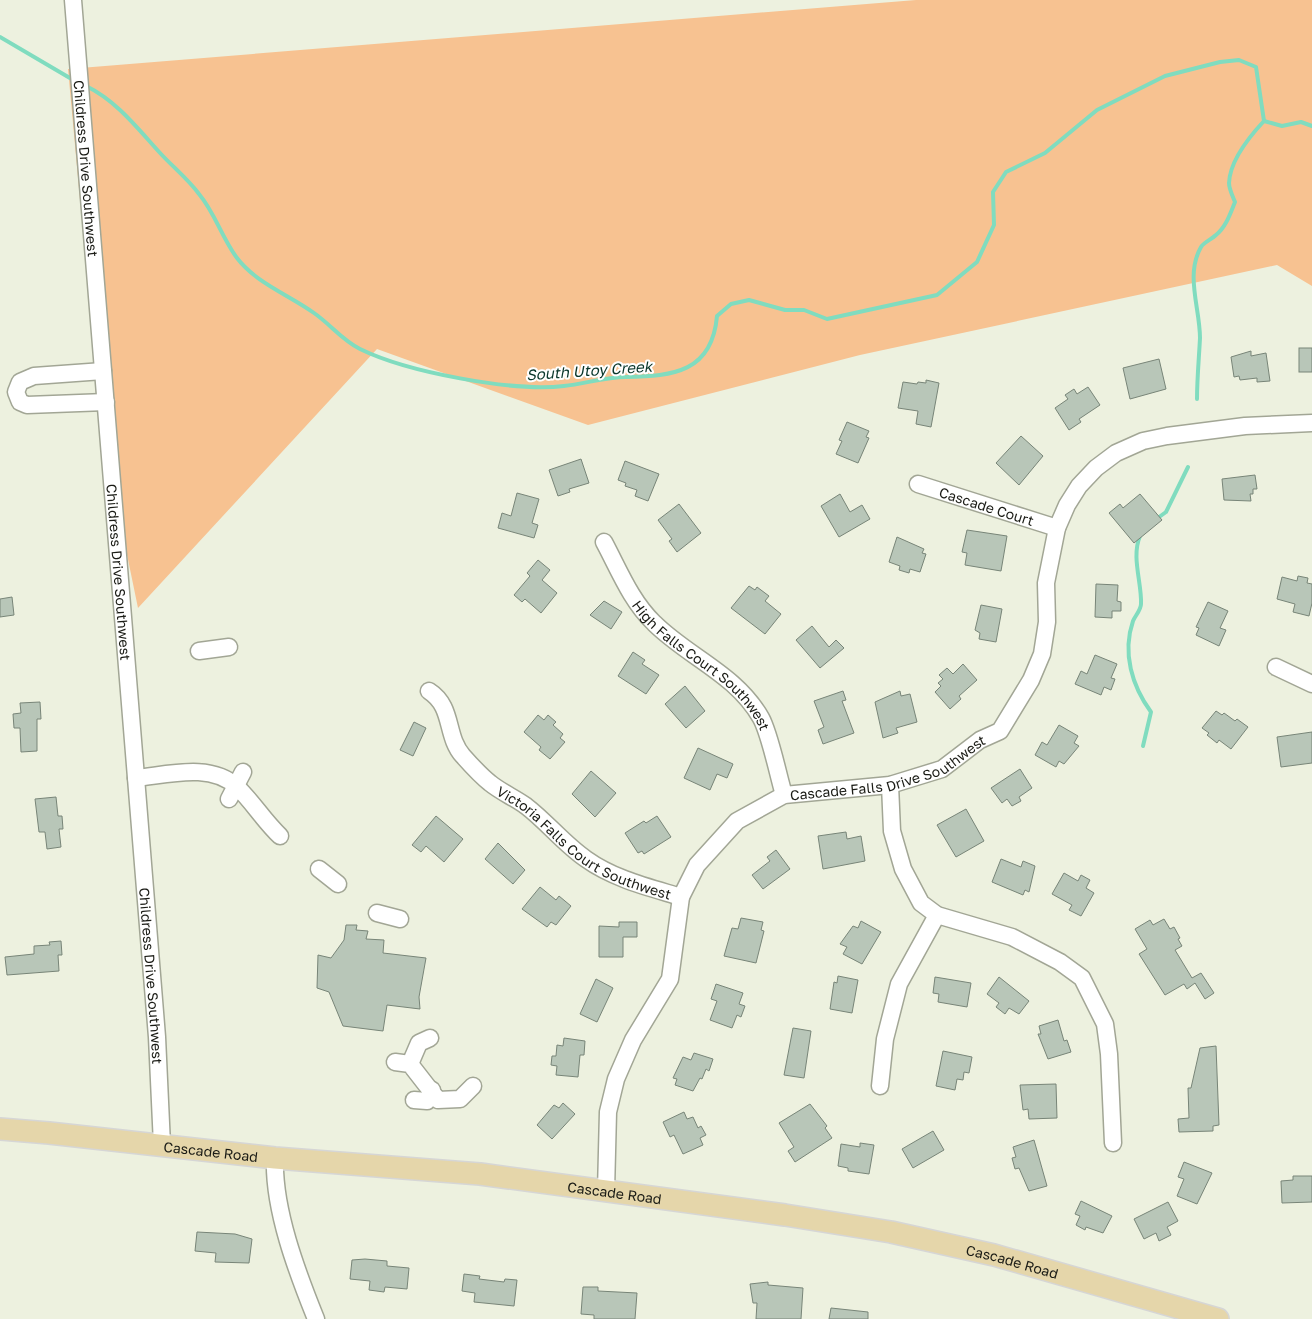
<svg xmlns="http://www.w3.org/2000/svg" width="1312" height="1319" viewBox="0 0 1312 1319" font-family="'Golos Text',sans-serif">
  <rect width="100%" height="100%" fill="#edf1df"/>
  <path fill="#f7c291" d="M 916,0 L 1312,0 L 1312,286 L 1277,265 L 860,355 L 588,425 L 377,349 L 138,608 L 101,428 L 68,69 Z"/>
  <g fill="none" stroke-linecap="round" stroke-linejoin="round">
    <g stroke="#80dcbf" stroke-width="4">
      <path d="M 0,37 L 75,81"/>
      <path d="M 86,86 C 117,101 138,129 161,154 C 173,167 188,179 199,194 C 215,213 222,238 237,258 C 256,283 289,295 314,313 C 330,324 342,340 360,349 C 407,372 512,392 564,386 C 584,384 605,377 626,377 C 674,376 712,372 717,316 L 731,304 L 749,300 L 785,310 L 804,310 L 827,319 L 937,295 L 977,262 L 994,225 L 993,192 L 1006,172 L 1045,153 L 1097,110 L 1165,76 L 1220,62 L 1239,60 L 1256,67 L 1264,121"/>
      <path d="M 1264,121 L 1282,126 L 1301,122 L 1312,126"/>
      <path d="M 1197,399 C 1197,379 1199,358 1200,338 C 1200,308 1185,275 1201,247 C 1204,242 1212,239 1216,235 C 1226,227 1230,214 1235,202 C 1233,197 1229,189 1229,183 C 1230,160 1249,137 1264,121"/>
      <path d="M 1155,520 L 1166,512 L 1188,467"/>
      <path d="M 1140,536 C 1131,557 1142,583 1141,604 C 1141,610 1135,616 1133,621 C 1122,653 1132,686 1151,712 L 1143,746"/>
    </g>
  </g>
  <g fill="#b8c6b8" stroke="#788578">
    <rect x="1299" y="348" width="13" height="24"/>
    <path d="M 1251,351 L 1251,356 L 1266,353 L 1270,381 L 1257,382 L 1257,378 L 1240,380 L 1239,376 L 1234,377 L 1231,357 Z"/>
    <path d="M 1159,359 L 1166,389 L 1130,399 L 1123,368 Z"/>
    <path d="M 926,380 L 939,383 L 931,427 L 916,424 L 918,411 L 898,408 L 903,382 L 917,384 L 918,382 L 926,383 Z"/>
    <path d="M 1088,387 L 1100,405 L 1079,419 L 1081,422 L 1069,430 L 1055,408 L 1068,399 L 1065,395 L 1074,389 L 1077,394 Z"/>
    <path d="M 847,422 L 869,431 L 866,437 L 869,438 L 858,463 L 836,454 L 842,441 L 839,440 Z"/>
    <path d="M 1021,436 L 1043,456 L 1019,485 L 996,463 Z"/>
    <path d="M 581,459 L 589,483 L 569,489 L 570,492 L 558,496 L 549,470 Z"/>
    <path d="M 625,461 L 659,474 L 648,501 L 635,496 L 637,490 L 625,486 L 626,483 L 618,480 Z"/>
    <path d="M 1255,475 L 1257,489 L 1253,489 L 1253,494 L 1250,494 L 1251,501 L 1224,500 L 1222,479 Z"/>
    <path d="M 517,493 L 539,499 L 532,523 L 538,525 L 534,538 L 498,528 L 502,513 L 511,516 Z"/>
    <path d="M 840,494 L 850,512 L 862,505 L 870,519 L 839,537 L 821,506 Z"/>
    <path d="M 1140,494 L 1162,520 L 1134,543 L 1109,513 L 1120,504 L 1123,508 Z"/>
    <path d="M 679,504 L 701,533 L 677,552 L 669,541 L 672,539 L 658,520 Z"/>
    <path d="M 967,530 L 1007,536 L 1001,571 L 965,565 L 967,553 L 962,552 Z"/>
    <path d="M 897,537 L 924,549 L 922,553 L 926,554 L 920,572 L 910,569 L 909,573 L 899,570 L 900,566 L 889,562 Z"/>
    <path d="M 538,560 L 550,570 L 542,580 L 557,593 L 541,613 L 525,599 L 522,602 L 514,595 L 530,576 L 527,573 Z"/>
    <path d="M 1298,576 L 1308,578 L 1307,583 L 1312,584 L 1312,603 L 1309,616 L 1293,612 L 1295,604 L 1277,599 L 1282,577 L 1297,581 Z"/>
    <path d="M 1096,584 L 1118,585 L 1117,601 L 1121,602 L 1121,611 L 1112,611 L 1112,618 L 1095,617 Z"/>
    <path d="M 749,586 L 755,590 L 757,587 L 769,596 L 765,601 L 781,614 L 765,634 L 731,608 Z"/>
    <path d="M 12,597 L 14,615 L 0,617 L 0,599 Z"/>
    <path d="M 604,601 L 622,612 L 611,629 L 590,615 Z"/>
    <path d="M 1208,602 L 1228,611 L 1220,628 L 1226,630 L 1219,646 L 1196,635 L 1199,628 L 1196,627 Z"/>
    <path d="M 981,605 L 1002,609 L 996,642 L 979,639 L 980,633 L 975,630 Z"/>
    <path d="M 812,626 L 829,647 L 836,640 L 844,648 L 820,668 L 796,640 Z"/>
    <path d="M 633,652 L 645,660 L 642,664 L 659,675 L 646,694 L 618,676 Z"/>
    <path d="M 1095,655 L 1117,664 L 1111,678 L 1115,679 L 1111,690 L 1104,687 L 1101,695 L 1075,684 L 1081,671 L 1087,674 Z"/>
    <path d="M 963,664 L 977,680 L 959,696 L 961,699 L 950,709 L 935,692 L 941,686 L 938,683 L 943,679 L 939,675 L 947,668 L 953,674 Z"/>
    <path d="M 685,686 L 705,711 L 686,728 L 665,704 Z"/>
    <path d="M 843,691 L 846,700 L 842,701 L 854,733 L 823,744 L 818,730 L 824,727 L 814,701 Z"/>
    <path d="M 900,691 L 901,696 L 910,694 L 917,722 L 896,728 L 898,733 L 883,738 L 875,702 Z"/>
    <path d="M 40,702 L 41,719 L 37,719 L 37,751 L 21,752 L 20,728 L 14,728 L 13,714 L 21,713 L 20,703 Z"/>
    <path d="M 1216,711 L 1222,715 L 1224,713 L 1235,721 L 1237,719 L 1248,727 L 1231,749 L 1219,740 L 1217,743 L 1207,735 L 1209,733 L 1202,728 Z"/>
    <path d="M 538,715 L 544,720 L 548,715 L 556,722 L 553,725 L 563,734 L 560,738 L 565,742 L 550,759 L 539,750 L 541,747 L 524,732 Z"/>
    <path d="M 414,722 L 426,728 L 413,756 L 400,750 Z"/>
    <path d="M 1059,725 L 1078,736 L 1074,743 L 1079,746 L 1064,764 L 1059,761 L 1056,767 L 1035,755 L 1042,742 L 1047,745 Z"/>
    <path d="M 1312,732 L 1312,763 L 1281,767 L 1277,737 Z"/>
    <path d="M 698,748 L 733,764 L 727,778 L 717,774 L 710,790 L 684,778 Z"/>
    <path d="M 1020,769 L 1032,788 L 1019,797 L 1021,801 L 1012,806 L 1007,799 L 1002,803 L 991,788 Z"/>
    <path d="M 591,771 L 616,793 L 595,817 L 572,794 Z"/>
    <path d="M 56,797 L 58,816 L 62,816 L 63,829 L 59,829 L 61,847 L 47,849 L 45,832 L 39,832 L 35,799 Z"/>
    <path d="M 966,809 L 984,841 L 956,857 L 937,825 Z"/>
    <path d="M 436,816 L 463,839 L 444,862 L 426,846 L 421,852 L 412,845 Z"/>
    <path d="M 657,816 L 671,837 L 644,854 L 642,851 L 638,853 L 625,833 L 644,821 L 646,823 Z"/>
    <path d="M 846,832 L 847,839 L 861,836 L 865,861 L 823,869 L 818,836 Z"/>
    <path d="M 498,843 L 525,870 L 513,884 L 485,859 Z"/>
    <path d="M 776,850 L 790,869 L 763,889 L 752,875 L 770,861 L 767,857 Z"/>
    <path d="M 1001,859 L 1021,867 L 1023,861 L 1035,866 L 1029,892 L 1025,890 L 1023,895 L 992,882 Z"/>
    <path d="M 1064,873 L 1078,881 L 1081,875 L 1090,880 L 1086,888 L 1094,893 L 1081,916 L 1069,910 L 1072,905 L 1052,894 Z"/>
    <path d="M 540,887 L 556,900 L 559,896 L 571,906 L 556,925 L 551,922 L 547,927 L 522,909 Z"/>
    <path d="M 741,918 L 763,922 L 761,930 L 764,931 L 756,963 L 724,956 L 732,928 L 738,929 Z"/>
    <path d="M 1164,919 L 1170,929 L 1174,927 L 1180,938 L 1178,939 L 1182,946 L 1175,950 L 1192,978 L 1201,973 L 1214,993 L 1205,999 L 1195,983 L 1187,989 L 1184,984 L 1165,995 L 1139,954 L 1147,949 L 1135,929 L 1150,920 L 1153,925 Z"/>
    <path d="M 861,921 L 881,932 L 862,964 L 843,954 L 847,947 L 840,944 L 853,926 L 858,928 Z"/>
    <path d="M 619,922 L 637,922 L 637,937 L 623,937 L 623,957 L 599,957 L 599,926 L 619,927 Z"/>
    <path d="M 346,925 L 357,925 L 356,930 L 368,931 L 366,939 L 384,940 L 383,953 L 426,958 L 419,997 L 420,1009 L 387,1005 L 383,1031 L 343,1026 L 329,992 L 317,988 L 318,955 L 331,958 L 344,940 Z"/>
    <path d="M 61,941 L 62,955 L 58,955 L 59,971 L 7,975 L 5,957 L 34,954 L 34,946 L 50,945 L 49,942 Z"/>
    <path d="M 838,976 L 858,980 L 852,1013 L 830,1009 L 834,982 L 837,983 Z"/>
    <path d="M 935,977 L 971,983 L 967,1007 L 938,1002 L 939,994 L 933,993 Z"/>
    <path d="M 999,977 L 1029,1001 L 1019,1014 L 1009,1008 L 1005,1014 L 996,1007 L 999,1003 L 987,994 Z"/>
    <path d="M 596,979 L 613,988 L 597,1022 L 580,1014 Z"/>
    <path d="M 716,984 L 743,993 L 739,1004 L 745,1006 L 741,1017 L 737,1015 L 732,1028 L 710,1020 L 717,1001 L 711,999 Z"/>
    <path d="M 1058,1020 L 1064,1041 L 1067,1040 L 1071,1052 L 1048,1059 L 1038,1034 L 1041,1034 L 1039,1026 Z"/>
    <path d="M 793,1028 L 811,1031 L 804,1078 L 784,1075 Z"/>
    <path d="M 564,1038 L 585,1041 L 584,1055 L 580,1055 L 578,1077 L 556,1075 L 557,1066 L 551,1065 L 552,1056 L 556,1056 L 557,1045 L 563,1046 Z"/>
    <path d="M 1216,1046 L 1219,1125 L 1213,1126 L 1213,1131 L 1179,1132 L 1178,1119 L 1189,1118 L 1188,1088 L 1191,1088 L 1200,1048 Z"/>
    <path d="M 943,1051 L 972,1057 L 969,1073 L 964,1072 L 963,1080 L 957,1079 L 955,1090 L 936,1086 Z"/>
    <path d="M 694,1053 L 713,1059 L 709,1071 L 706,1069 L 702,1079 L 700,1078 L 693,1091 L 675,1085 L 677,1079 L 673,1078 L 683,1057 L 691,1060 Z"/>
    <path d="M 1056,1084 L 1057,1118 L 1029,1119 L 1028,1109 L 1023,1110 L 1020,1085 Z"/>
    <path d="M 563,1103 L 575,1114 L 552,1139 L 537,1125 L 554,1105 L 559,1108 Z"/>
    <path d="M 810,1104 L 827,1126 L 825,1128 L 832,1138 L 795,1162 L 788,1151 L 794,1147 L 779,1123 Z"/>
    <path d="M 684,1112 L 687,1119 L 693,1117 L 698,1128 L 701,1126 L 706,1135 L 700,1138 L 703,1145 L 683,1154 L 674,1135 L 670,1137 L 663,1122 Z"/>
    <path d="M 933,1131 L 944,1150 L 913,1168 L 902,1149 Z"/>
    <path d="M 1034,1140 L 1047,1186 L 1029,1191 L 1019,1168 L 1015,1169 L 1012,1158 L 1016,1157 L 1013,1147 Z"/>
    <path d="M 860,1143 L 874,1145 L 869,1174 L 848,1171 L 848,1168 L 838,1166 L 841,1144 L 860,1147 Z"/>
    <path d="M 1184,1162 L 1212,1173 L 1197,1204 L 1177,1196 L 1184,1179 L 1178,1177 Z"/>
    <path d="M 1293,1176 L 1312,1176 L 1312,1202 L 1282,1203 L 1281,1181 L 1293,1180 Z"/>
    <path d="M 1081,1201 L 1112,1216 L 1103,1233 L 1086,1227 L 1085,1230 L 1076,1225 L 1080,1216 L 1075,1214 Z"/>
    <path d="M 1168,1202 L 1178,1221 L 1167,1227 L 1171,1235 L 1159,1241 L 1156,1233 L 1144,1239 L 1134,1219 Z"/>
    <path d="M 197,1232 L 235,1234 L 252,1239 L 249,1263 L 215,1262 L 216,1253 L 195,1251 Z"/>
    <path d="M 365,1259 L 387,1261 L 387,1266 L 409,1268 L 407,1289 L 385,1287 L 384,1292 L 369,1290 L 370,1281 L 350,1279 L 352,1260 Z"/>
    <path d="M 464,1274 L 480,1276 L 479,1279 L 504,1282 L 505,1279 L 517,1280 L 514,1306 L 474,1302 L 475,1293 L 462,1291 Z"/>
    <path d="M 768,1282 L 768,1285 L 803,1288 L 801,1319 L 756,1319 L 757,1303 L 753,1303 L 750,1284 Z"/>
    <path d="M 583,1287 L 598,1287 L 598,1291 L 637,1293 L 635,1319 L 594,1319 L 594,1315 L 581,1314 Z"/>
    <path d="M 831,1308 L 868,1312 L 868,1319 L 829,1319 Z"/>
  </g>
  <g fill="none" stroke-linecap="round" stroke-linejoin="round">
    <defs>
      <g id="minor">
        <path id="s1" d="M 73,0 L 157,1037 L 162,1145"/>
        <path d="M 103,371 L 34,376 L 20,382 L 16,392 L 20,402 L 27,405 L 106,402"/>
        <path id="s2" d="M 918,484 L 1057,528"/>
        <path id="s3" d="M 604,542 C 619,570 631,601 654,623 C 688,657 736,674 761,718 C 770,734 778,775 784,795"/>
        <path d="M 199,651 L 229,647"/>
        <path d="M 1276,667 L 1312,684"/>
        <path id="s4" d="M 429,691 C 454,707 445,736 463,756 C 471,765 481,776 490,783 C 501,792 515,798 526,806 C 547,822 564,844 586,859 C 614,879 648,887 681,897"/>
        <path d="M 136,778 C 167,775 211,762 237,787 C 252,801 264,821 280,836"/>
        <path d="M 890,785 L 892,831 L 903,869 L 921,903 L 937,915 L 1012,937 L 1060,962 L 1082,978 L 1105,1024 L 1109,1054 L 1113,1143"/>
        <path d="M 229,799 L 243,772"/>
        <path d="M 319,869 L 338,884"/>
        <path d="M 377,913 L 400,919"/>
        <path d="M 395,1062 L 410,1064 L 438,1100 L 460,1099 L 473,1086"/>
        <path d="M 410,1064 L 419,1043 L 430,1038"/>
        <path d="M 880,1086 L 885,1039 L 899,984 L 937,915"/>
        <path d="M 414,1100 L 427,1101 L 432,1090"/>
        <path d="M 275,1158 C 273,1209 297,1272 316,1319"/>
        <path id="s5" d="M 606,1191 L 608,1112 L 616,1079 L 633,1040 L 670,979 L 681,897 L 697,865 L 737,821 L 784,795 L 890,785 L 942,769 L 980,740 L 1000,731 L 1031,680 L 1042,654 L 1047,622 L 1046,583 L 1057,528 L 1067,505 L 1079,486 L 1096,468 L 1116,453 L 1143,441 L 1167,436 L 1245,426 L 1312,423"/>
      </g>
      <g id="major">
        <path id="s6" d="M 0,1129 L 49,1133 L 275,1158 L 480,1174 L 785,1215 L 891,1232 L 994,1255 L 1218,1319"/>
      </g>
    </defs>
    <use href="#minor" stroke="#a2a695" stroke-width="19"/>
    <use href="#major" stroke="#d6d6d5" stroke-width="24"/>
    <use href="#minor" stroke="#fff" stroke-width="16"/>
    <use href="#major" stroke="#e5d6aa" stroke-width="21"/>
  </g>
  <g text-anchor="middle" dominant-baseline="central" stroke-width="4" stroke-linejoin="round" paint-order="stroke">
    <g font-size="14" fill="#1a1b15" stroke="#fff">
      <text stroke="none"><textPath href="#s1" startOffset="169">Childress Drive Southwest</textPath></text>
      <text stroke="none"><textPath href="#s2" startOffset="72">Cascade Court</textPath></text>
      <text stroke="none"><textPath href="#s1" startOffset="574">Childress Drive Southwest</textPath></text>
      <text stroke="none"><textPath href="#s3" startOffset="160">High Falls Court Southwest</textPath></text>
      <text stroke="none"><textPath href="#s5" startOffset="568">Cascade Falls Drive Southwest</textPath></text>
      <text stroke="none"><textPath href="#s4" startOffset="226">Victoria Falls Court Southwest</textPath></text>
      <text stroke="none"><textPath href="#s1" startOffset="979">Childress Drive Southwest</textPath></text>
      <text stroke="none"><textPath href="#s6" startOffset="212">Cascade Road</textPath></text>
      <text stroke="none"><textPath href="#s6" startOffset="618">Cascade Road</textPath></text>
      <text stroke="none"><textPath href="#s6" startOffset="1022">Cascade Road</textPath></text>
    </g>
    <g font-size="15" font-style="italic" fill="#0a362a" stroke="#fff">
      <text transform="translate(589 370) rotate(-4)">South Utoy Creek</text>
    </g>
  </g>
</svg>
